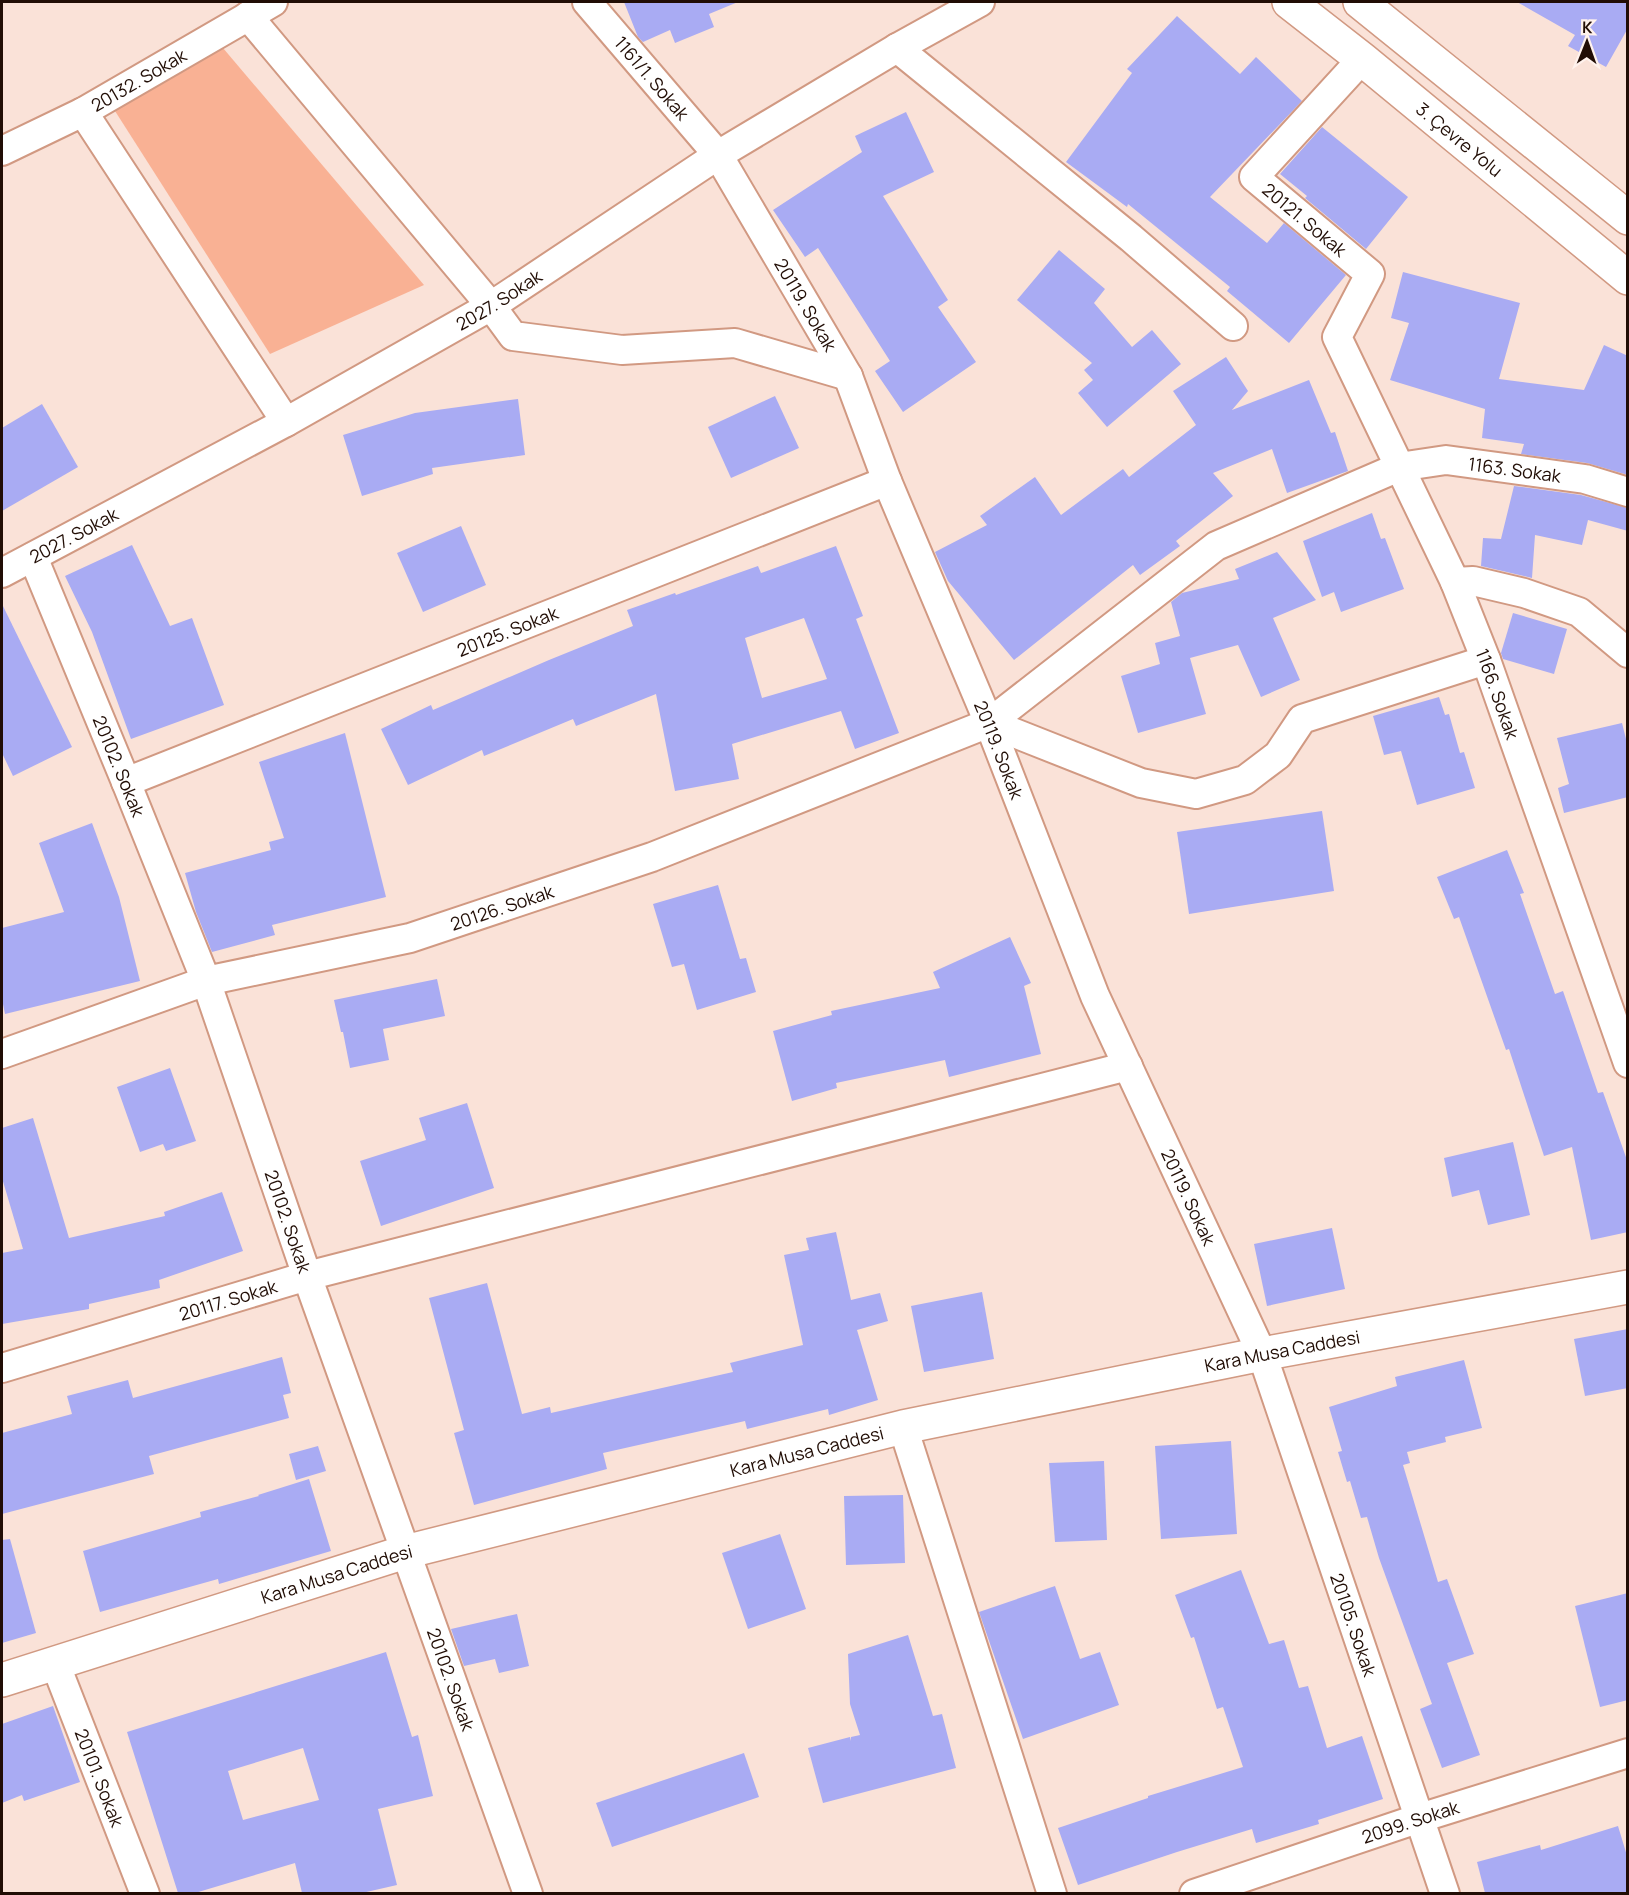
<svg xmlns="http://www.w3.org/2000/svg" width="1629" height="1895" viewBox="0 0 1629 1895" font-family="Manrope,sans-serif">
  <rect width="100%" height="100%" fill="#fae2d8"/>
  <path fill="#f9b194" d="M 223,48 L 424,285 L 270,354 L 115,111 Z"/>
  <g fill="#a9abf3" fill-rule="evenodd">
    <path d="M 624,2 L 738,2 L 709,14 L 714,27 L 675,43 L 670,30 L 643,42 L 638,37 Z"/>
    <path d="M 1517,2 L 1628,2 L 1628,28 L 1606,67 L 1568,46 L 1575,35 Z"/>
    <path d="M 1177,16 L 1240,74 L 1256,57 L 1302,101 L 1210,197 L 1267,243 L 1284,223 L 1346,275 L 1289,343 L 1227,291 L 1230,287 L 1128,204 L 1127,207 L 1066,162 L 1132,73 L 1127,69 Z"/>
    <path d="M 906,112 L 934,172 L 883,196 L 948,300 L 938,307 L 976,362 L 903,412 L 875,371 L 890,361 L 818,248 L 805,257 L 773,210 L 862,152 L 855,136 Z"/>
    <path d="M 1322,127 L 1408,197 L 1366,249 L 1305,198 L 1307,196 L 1280,174 Z"/>
    <path d="M 1059,250 L 1105,289 L 1094,303 L 1132,347 L 1152,330 L 1181,364 L 1107,427 L 1078,393 L 1093,380 L 1084,370 L 1092,363 L 1017,300 Z"/>
    <path d="M 1403,272 L 1520,303 L 1499,379 L 1584,390 L 1604,345 L 1628,356 L 1628,475 L 1587,463 L 1521,454 L 1524,444 L 1482,438 L 1485,409 L 1390,380 L 1409,323 L 1391,318 Z"/>
    <path d="M 1226,357 L 1248,391 L 1232,410 L 1309,380 L 1331,433 L 1335,432 L 1348,471 L 1287,493 L 1272,449 L 1213,473 L 1233,496 L 1176,541 L 1180,546 L 1140,575 L 1133,565 L 1014,660 L 948,581 L 935,552 L 987,525 L 980,516 L 1035,477 L 1061,515 L 1123,469 L 1129,477 L 1196,425 L 1173,391 Z"/>
    <path d="M 775,396 L 799,448 L 731,478 L 708,427 Z"/>
    <path d="M 518,399 L 525,455 L 432,468 L 433,474 L 362,496 L 343,435 L 415,413 Z"/>
    <path d="M 42,404 L 78,467 L 2,511 L 2,428 Z"/>
    <path d="M 1514,486 L 1581,495 L 1628,508 L 1628,531 L 1588,520 L 1582,545 L 1535,535 L 1532,578 L 1481,566 L 1483,538 L 1501,539 Z"/>
    <path d="M 1372,513 L 1381,539 L 1385,538 L 1404,589 L 1341,612 L 1334,592 L 1322,597 L 1303,541 Z"/>
    <path d="M 461,526 L 486,585 L 423,612 L 397,553 Z"/>
    <path d="M 132,545 L 170,626 L 192,618 L 224,705 L 131,739 L 92,632 L 65,576 Z"/>
    <path d="M 836,546 L 863,616 L 856,619 L 899,733 L 855,749 L 841,711 L 732,744 L 739,779 L 675,791 L 656,694 L 576,726 L 573,719 L 484,756 L 482,750 L 408,785 L 381,729 L 431,705 L 433,710 L 549,660 L 633,626 L 627,610 L 675,593 L 676,595 L 758,566 L 761,573 ZM 804,618 L 827,679 L 762,698 L 745,638 Z"/>
    <path d="M 1277,552 L 1316,600 L 1273,618 L 1300,680 L 1261,697 L 1238,645 L 1190,658 L 1206,714 L 1138,733 L 1121,676 L 1160,664 L 1155,643 L 1180,636 L 1171,602 L 1182,593 L 1239,579 L 1235,569 Z"/>
    <path d="M 2,604 L 72,747 L 13,776 L 2,753 Z"/>
    <path d="M 1513,613 L 1567,629 L 1554,674 L 1503,659 L 1501,653 Z"/>
    <path d="M 1439,697 L 1445,715 L 1449,714 L 1460,753 L 1464,752 L 1475,788 L 1417,805 L 1401,751 L 1384,755 L 1373,716 Z"/>
    <path d="M 1622,723 L 1628,747 L 1628,797 L 1564,813 L 1558,788 L 1569,784 L 1557,738 Z"/>
    <path d="M 345,733 L 386,897 L 272,925 L 275,935 L 212,952 L 196,912 L 185,873 L 271,850 L 269,842 L 284,838 L 259,762 Z"/>
    <path d="M 1322,811 L 1334,891 L 1189,914 L 1177,832 Z"/>
    <path d="M 92,823 L 119,897 L 140,981 L 5,1014 L 2,999 L 2,928 L 64,912 L 39,843 Z"/>
    <path d="M 1507,850 L 1524,893 L 1520,894 L 1555,994 L 1563,991 L 1598,1093 L 1603,1092 L 1628,1163 L 1628,1232 L 1591,1240 L 1572,1147 L 1544,1156 L 1509,1049 L 1506,1050 L 1459,917 L 1454,919 L 1437,877 Z"/>
    <path d="M 718,885 L 740,959 L 746,958 L 756,992 L 697,1010 L 684,964 L 672,967 L 653,904 Z"/>
    <path d="M 1010,937 L 1031,983 L 1024,986 L 1041,1054 L 949,1077 L 945,1060 L 836,1083 L 837,1088 L 792,1101 L 773,1031 L 832,1015 L 831,1011 L 940,988 L 933,972 Z"/>
    <path d="M 437,979 L 445,1016 L 383,1029 L 389,1060 L 350,1068 L 343,1032 L 341,1032 L 334,1000 Z"/>
    <path d="M 170,1068 L 196,1141 L 166,1151 L 163,1144 L 140,1152 L 117,1087 Z"/>
    <path d="M 467,1103 L 494,1188 L 381,1226 L 360,1161 L 426,1140 L 419,1118 Z"/>
    <path d="M 33,1118 L 69,1238 L 165,1216 L 164,1212 L 222,1192 L 243,1251 L 159,1280 L 160,1288 L 89,1304 L 89,1309 L 2,1324 L 2,1253 L 23,1249 L 2,1178 L 2,1128 Z"/>
    <path d="M 1513,1142 L 1530,1215 L 1488,1225 L 1479,1190 L 1452,1197 L 1444,1158 Z"/>
    <path d="M 1332,1228 L 1345,1289 L 1267,1306 L 1254,1244 Z"/>
    <path d="M 836,1232 L 851,1300 L 880,1293 L 888,1321 L 857,1330 L 878,1400 L 829,1415 L 828,1409 L 747,1429 L 745,1421 L 603,1453 L 607,1469 L 474,1505 L 454,1433 L 464,1430 L 429,1298 L 487,1283 L 522,1414 L 550,1407 L 551,1413 L 733,1372 L 730,1363 L 803,1345 L 784,1255 L 809,1250 L 806,1238 Z"/>
    <path d="M 982,1292 L 994,1359 L 924,1372 L 911,1306 Z"/>
    <path d="M 1628,1329 L 1628,1388 L 1585,1396 L 1574,1339 Z"/>
    <path d="M 282,1357 L 291,1393 L 283,1395 L 289,1418 L 149,1456 L 154,1474 L 2,1514 L 2,1433 L 72,1414 L 67,1396 L 128,1380 L 133,1398 Z"/>
    <path d="M 1464,1360 L 1482,1428 L 1445,1437 L 1446,1442 L 1407,1452 L 1410,1463 L 1403,1465 L 1438,1582 L 1447,1579 L 1474,1654 L 1447,1663 L 1480,1755 L 1442,1768 L 1420,1709 L 1432,1704 L 1379,1558 L 1367,1517 L 1361,1518 L 1350,1481 L 1347,1482 L 1338,1452 L 1342,1451 L 1329,1407 L 1397,1386 L 1395,1377 Z"/>
    <path d="M 1231,1441 L 1237,1534 L 1161,1539 L 1155,1446 Z"/>
    <path d="M 318,1446 L 326,1471 L 296,1480 L 289,1454 Z"/>
    <path d="M 1104,1461 L 1107,1540 L 1055,1542 L 1049,1463 Z"/>
    <path d="M 309,1479 L 331,1551 L 219,1584 L 218,1579 L 100,1612 L 83,1551 L 201,1517 L 200,1512 L 259,1496 L 258,1495 Z"/>
    <path d="M 903,1495 L 905,1563 L 846,1565 L 844,1496 Z"/>
    <path d="M 780,1534 L 806,1609 L 748,1629 L 722,1553 Z"/>
    <path d="M 10,1539 L 36,1633 L 2,1643 L 2,1540 Z"/>
    <path d="M 1241,1570 L 1269,1644 L 1284,1640 L 1299,1688 L 1308,1686 L 1327,1748 L 1362,1736 L 1383,1799 L 1318,1820 L 1319,1824 L 1256,1843 L 1252,1829 L 1177,1852 L 1078,1885 L 1058,1828 L 1148,1798 L 1148,1796 L 1243,1767 L 1223,1707 L 1217,1709 L 1194,1637 L 1191,1638 L 1175,1595 Z"/>
    <path d="M 1055,1586 L 1080,1659 L 1100,1652 L 1119,1705 L 1023,1739 L 979,1612 Z"/>
    <path d="M 1628,1593 L 1628,1700 L 1600,1707 L 1575,1606 Z"/>
    <path d="M 517,1614 L 529,1666 L 499,1673 L 495,1659 L 464,1666 L 451,1629 Z"/>
    <path d="M 908,1635 L 933,1716 L 942,1714 L 956,1768 L 823,1803 L 808,1748 L 850,1737 L 851,1741 L 851,1737 L 860,1735 L 850,1704 L 848,1654 Z"/>
    <path d="M 386,1652 L 412,1737 L 418,1735 L 433,1796 L 378,1809 L 397,1885 L 362,1893 L 302,1893 L 295,1863 L 195,1893 L 178,1893 L 127,1732 ZM 303,1748 L 319,1800 L 243,1820 L 228,1771 Z"/>
    <path d="M 53,1706 L 80,1782 L 24,1801 L 22,1795 L 2,1803 L 2,1724 Z"/>
    <path d="M 744,1753 L 759,1797 L 612,1847 L 596,1803 Z"/>
    <path d="M 1618,1826 L 1628,1859 L 1628,1893 L 1485,1893 L 1477,1862 L 1540,1845 L 1541,1850 Z"/>
  </g>
  <g fill="none" stroke-linecap="round" stroke-linejoin="round">
    <defs>
      <g id="minor">
        <path id="s1" d="M 587,2 L 718,155 L 848,376 L 887,481 L 989,723 L 1095,996 L 1262,1354 L 1445,1894"/>
        <path d="M 248,16 L 491,306 L 513,336 L 622,350 L 735,343 L 848,376"/>
        <path d="M 897,48 L 1131,238 L 1233,326"/>
        <path id="s2" d="M 1362,59 L 1254,177 L 1370,274 L 1337,337 L 1455,582 L 1486,660 L 1628,1063"/>
        <path d="M 83,112 L 286,422"/>
        <path id="s3" d="M 2,151 L 83,112 L 273,2"/>
        <path id="s4" d="M 33,557 L 126,782 L 206,981 L 307,1276 L 528,1894"/>
        <path id="s5" d="M 2,573 L 286,422 L 491,306 L 718,155 L 897,48 L 980,2"/>
        <path d="M 1455,582 L 1473,581 L 1524,593 L 1579,612 L 1628,653"/>
        <path d="M 989,723 L 1141,783 L 1196,794 L 1245,780 L 1278,755 L 1302,719 L 1486,660"/>
        <path id="s6" d="M 126,782 L 887,481"/>
        <path id="s7" d="M 2,1054 L 206,981 L 410,938 L 652,857 L 989,723 L 1216,546 L 1399,467 L 1446,460 L 1585,479 L 1628,492"/>
        <path id="s8" d="M 2,1368 L 307,1276 L 1128,1066"/>
        <path d="M 903,1427 L 1052,1894"/>
        <path id="s9" d="M 55,1663 L 145,1894"/>
        <path id="s10" d="M 1194,1894 L 1420,1818 L 1628,1753"/>
      </g>
      <g id="tertiary">
        <path id="s11" d="M 2,1680 L 405,1552 L 903,1427 L 1262,1354 L 1628,1287"/>
      </g>
      <g id="secondary">
        <path id="s12" d="M 1289,2 L 1362,59 L 1628,278"/>
        <path d="M 1360,2 L 1628,218"/>
      </g>
    </defs>
    <use href="#minor" stroke="#d19982" stroke-width="32"/>
    <use href="#tertiary" stroke="#d19982" stroke-width="36"/>
    <use href="#secondary" stroke="#d19982" stroke-width="36"/>
    <use href="#minor" stroke="#fff" stroke-width="28"/>
    <use href="#tertiary" stroke="#fff" stroke-width="33"/>
    <use href="#secondary" stroke="#fff" stroke-width="33"/>
  </g>
  <g text-anchor="middle" dominant-baseline="central" stroke-width="4.5" stroke-linejoin="round" paint-order="stroke">
    <g font-size="18" fill="#210d05" stroke="#fff2ed">
      <text stroke="none"><textPath href="#s1" startOffset="100">1161/1. Sokak</textPath></text>
      <text stroke="none"><textPath href="#s3" startOffset="154">20132. Sokak</textPath></text>
      <text stroke="none"><textPath href="#s12" startOffset="219">3. Çevre Yolu</textPath></text>
      <text stroke="none"><textPath href="#s2" startOffset="226">20121. Sokak</textPath></text>
      <text stroke="none"><textPath href="#s5" startOffset="567">2027. Sokak</textPath></text>
      <text stroke="none"><textPath href="#s1" startOffset="375">20119. Sokak</textPath></text>
      <text stroke="none"><textPath href="#s7" startOffset="1647">1163. Sokak</textPath></text>
      <text stroke="none"><textPath href="#s5" startOffset="81">2027. Sokak</textPath></text>
      <text stroke="none"><textPath href="#s6" startOffset="410">20125. Sokak</textPath></text>
      <text stroke="none"><textPath href="#s2" startOffset="774">1166. Sokak</textPath></text>
      <text stroke="none"><textPath href="#s1" startOffset="861">20119. Sokak</textPath></text>
      <text stroke="none"><textPath href="#s4" startOffset="226">20102. Sokak</textPath></text>
      <text stroke="none"><textPath href="#s7" startOffset="522">20126. Sokak</textPath></text>
      <text stroke="none"><textPath href="#s1" startOffset="1347">20119. Sokak</textPath></text>
      <text stroke="none"><textPath href="#s4" startOffset="712">20102. Sokak</textPath></text>
      <text stroke="none"><textPath href="#s8" startOffset="236">20117. Sokak</textPath></text>
      <text stroke="none"><textPath href="#s11" startOffset="1323">Kara Musa Caddesi</textPath></text>
      <text stroke="none"><textPath href="#s11" startOffset="837">Kara Musa Caddesi</textPath></text>
      <text stroke="none"><textPath href="#s11" startOffset="351">Kara Musa Caddesi</textPath></text>
      <text stroke="none"><textPath href="#s1" startOffset="1806">20105. Sokak</textPath></text>
      <text stroke="none"><textPath href="#s4" startOffset="1198">20102. Sokak</textPath></text>
      <text stroke="none"><textPath href="#s9" startOffset="123">20101. Sokak</textPath></text>
      <text stroke="none"><textPath href="#s10" startOffset="228">2099. Sokak</textPath></text>
    </g>
  </g>
  <rect width="1629" height="1895" fill="none" stroke="#210d05" stroke-width="6"/>
  <g transform="translate(1587 42) rotate(1)" stroke="#fff2ed" stroke-width="4.5" paint-order="stroke">
  <path d="M0-4.5L10 22L0 15L-10 22Z" fill="#210d05"/>
  <text y="-9" font-size="16" font-weight="bold" text-anchor="middle" fill="#210d05">K</text>
  </g>
</svg>
